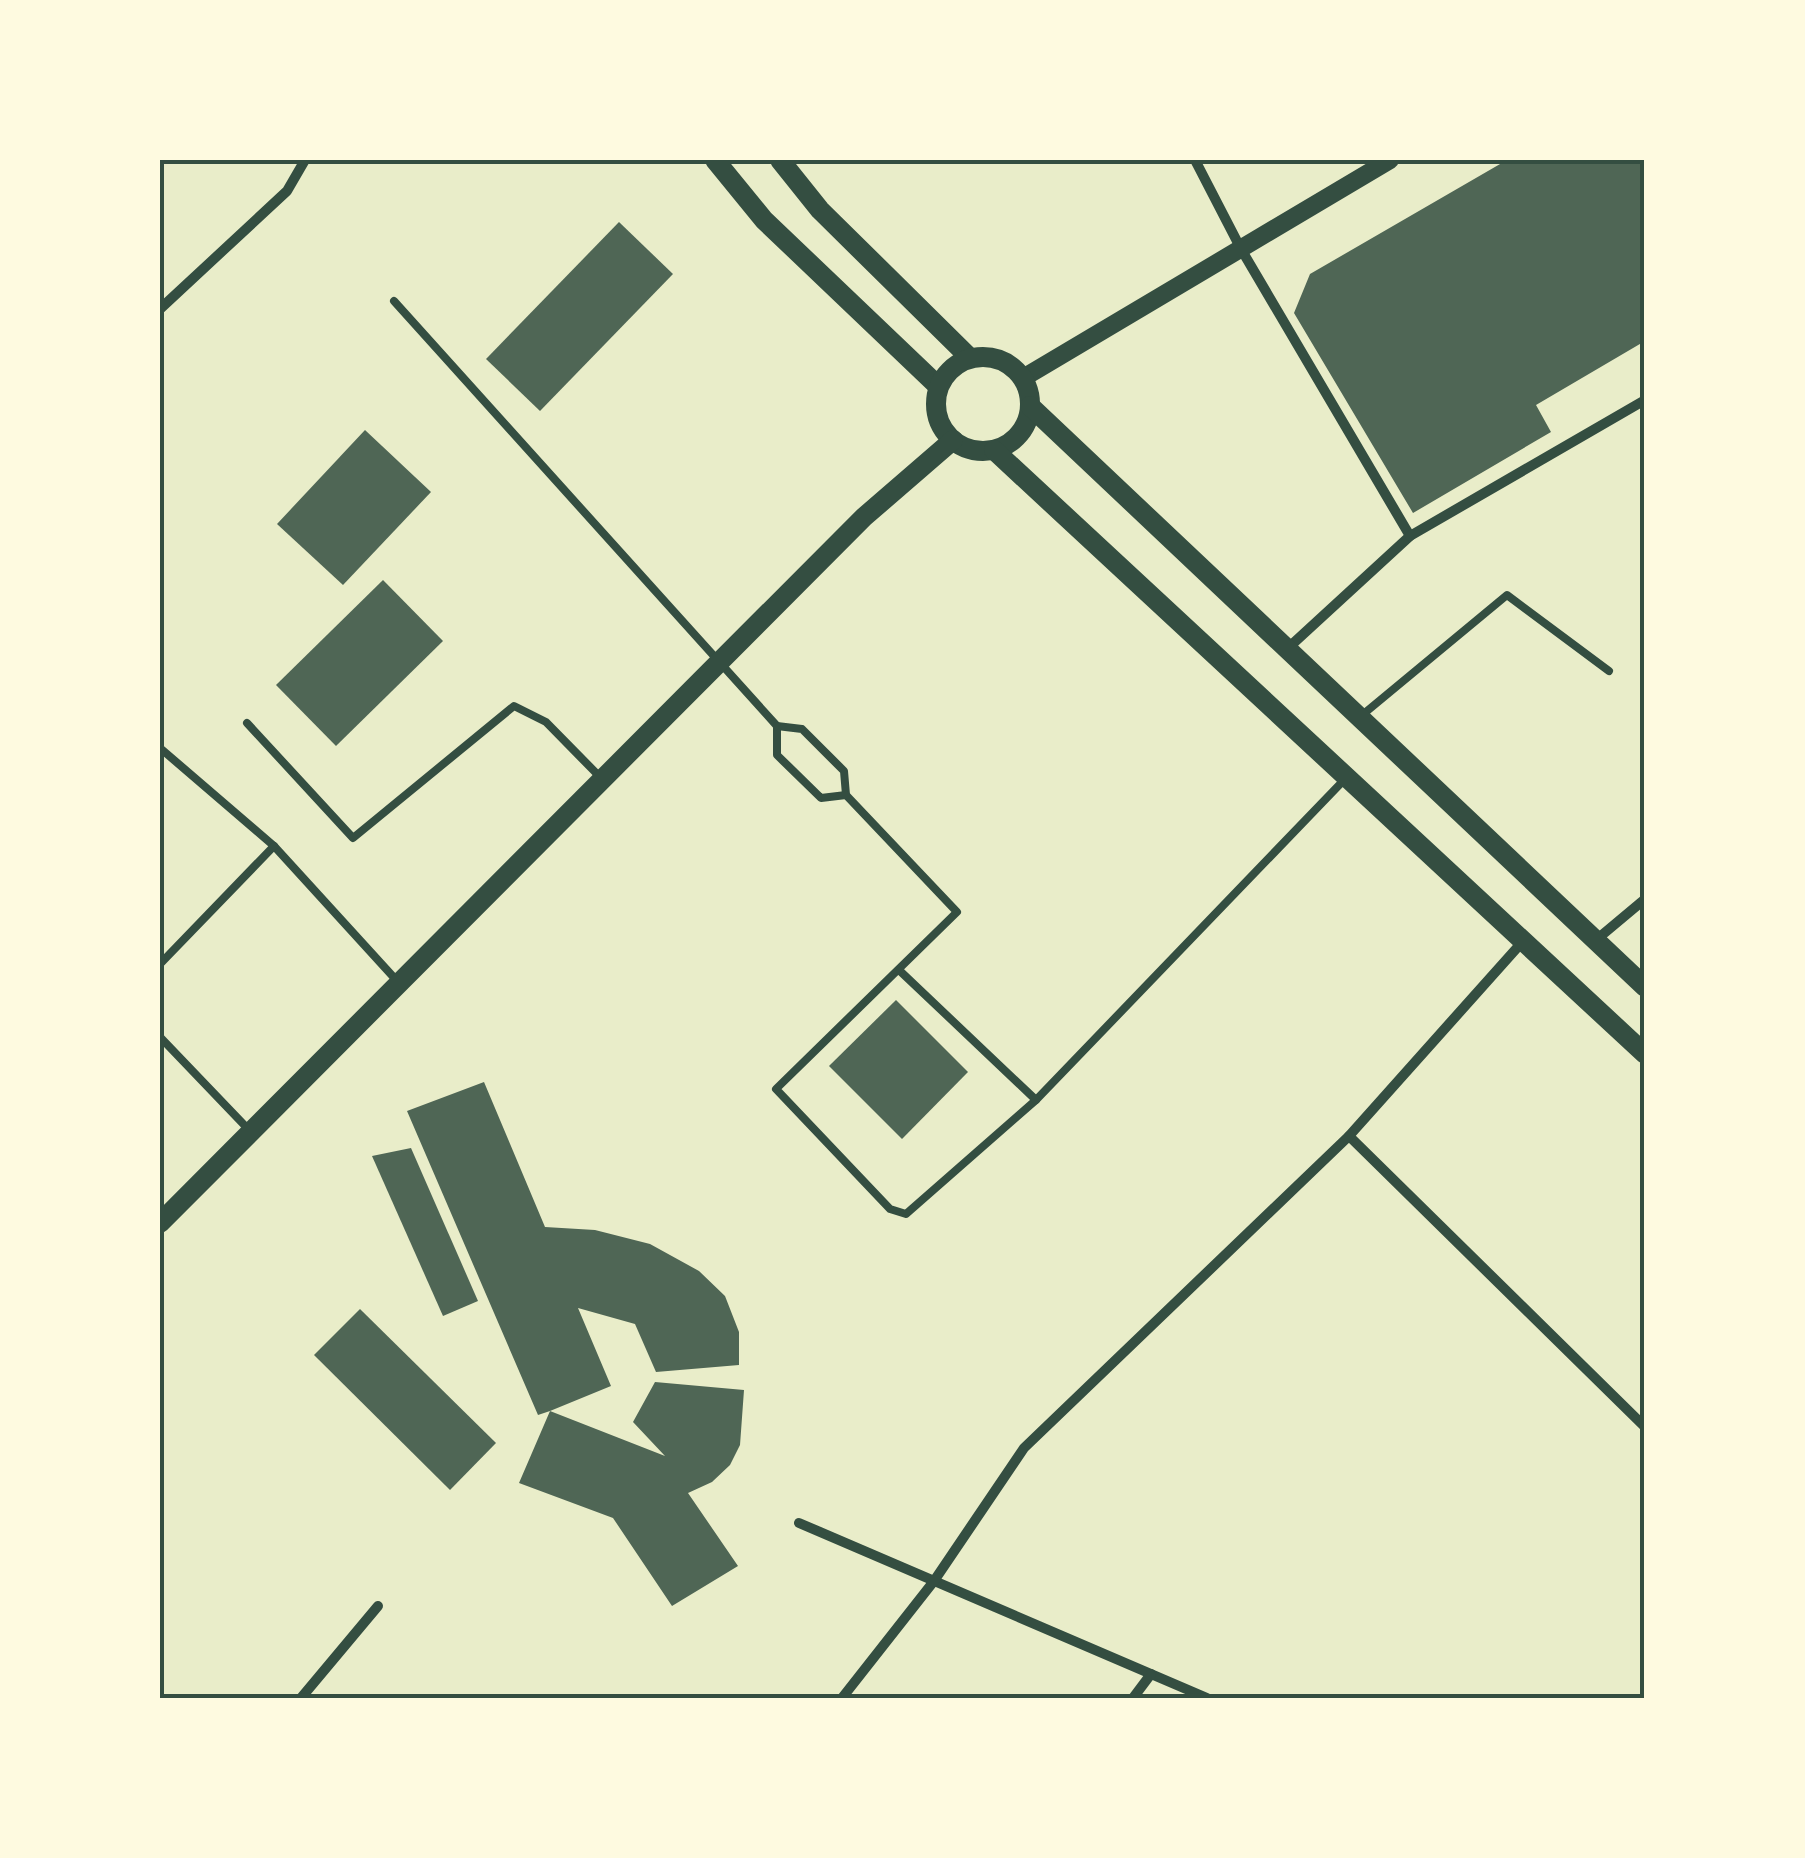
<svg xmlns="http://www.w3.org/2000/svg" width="1805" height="1858" viewBox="0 0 1805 1858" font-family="'PT Sans',sans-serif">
  <rect width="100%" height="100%" fill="#e9edc9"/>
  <g fill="#4f6655">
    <path d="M 1507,160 L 1645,160 L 1645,341 L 1536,405 L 1551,432 L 1413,513 L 1294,313 L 1310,274 Z"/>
    <path d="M 619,222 L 673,274 L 540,411 L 486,359 Z"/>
    <path d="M 365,430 L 431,492 L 343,585 L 277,524 Z"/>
    <path d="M 383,580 L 443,641 L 336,746 L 276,685 Z"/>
    <path d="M 896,1000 L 968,1072 L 902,1139 L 829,1066 Z"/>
    <path d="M 484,1082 L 545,1227 L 595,1230 L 650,1244 L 699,1271 L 725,1296 L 739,1332 L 739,1365 L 656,1372 L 635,1324 L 578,1308 L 611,1386 L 550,1411 L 665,1456 L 633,1422 L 655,1382 L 744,1390 L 740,1445 L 730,1465 L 712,1482 L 688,1493 L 738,1566 L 672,1606 L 613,1518 L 519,1483 L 550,1411 L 538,1415 L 407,1111 Z"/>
    <path d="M 411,1148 L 478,1301 L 443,1316 L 372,1156 Z"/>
    <path d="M 360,1309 L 496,1443 L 450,1490 L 314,1355 Z"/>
  </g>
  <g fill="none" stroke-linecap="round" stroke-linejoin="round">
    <g stroke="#344e41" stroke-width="8">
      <path d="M 394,301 L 777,726 L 802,729 L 844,771 L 846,795 L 957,912 L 776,1089 L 890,1209 L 906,1214 L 1036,1100 L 1344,780"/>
      <path d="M 1361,716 L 1507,595 L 1609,671"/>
      <path d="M 247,723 L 353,838 L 514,706 L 546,722 L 601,778"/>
      <path d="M 777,726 L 777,755 L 821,798 L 846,795"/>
      <path d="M 160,748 L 274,846 L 398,982"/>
      <path d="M 160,964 L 274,846"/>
      <path d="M 900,971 L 1036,1100"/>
      <path d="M 160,1037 L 250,1131"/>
    </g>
    <g stroke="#344e41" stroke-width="10">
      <path d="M 1195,160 L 1241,249 L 1410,536 L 1287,649"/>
      <path d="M 160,309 L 287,191 L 305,160"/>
      <path d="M 1410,536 L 1645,400"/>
      <path d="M 1596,940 L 1645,899"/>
      <path d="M 1349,1136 L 1645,1427"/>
      <path d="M 799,1523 L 1207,1698"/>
      <path d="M 301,1698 L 378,1606"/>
      <path d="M 842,1698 L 934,1581 L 1024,1448 L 1349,1136 L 1524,940"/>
      <path d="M 1133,1698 L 1151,1674"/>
    </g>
    <path stroke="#344e41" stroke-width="18" d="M 1023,378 L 1390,160"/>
    <g stroke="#344e41" stroke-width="20">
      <path d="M 715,160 L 764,220 L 938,386"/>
      <path d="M 780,160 L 820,210 L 970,358"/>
      <circle cx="983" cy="404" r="47"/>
      <path d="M 1030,406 L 1645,987"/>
      <path d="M 994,450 L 1645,1054"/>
      <path d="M 160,1223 L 864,517 L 953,440"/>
    </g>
  </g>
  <rect width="1805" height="1858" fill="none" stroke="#fefae0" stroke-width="325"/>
  <rect x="162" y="162" width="1480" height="1534" fill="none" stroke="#344e41" stroke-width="4"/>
</svg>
